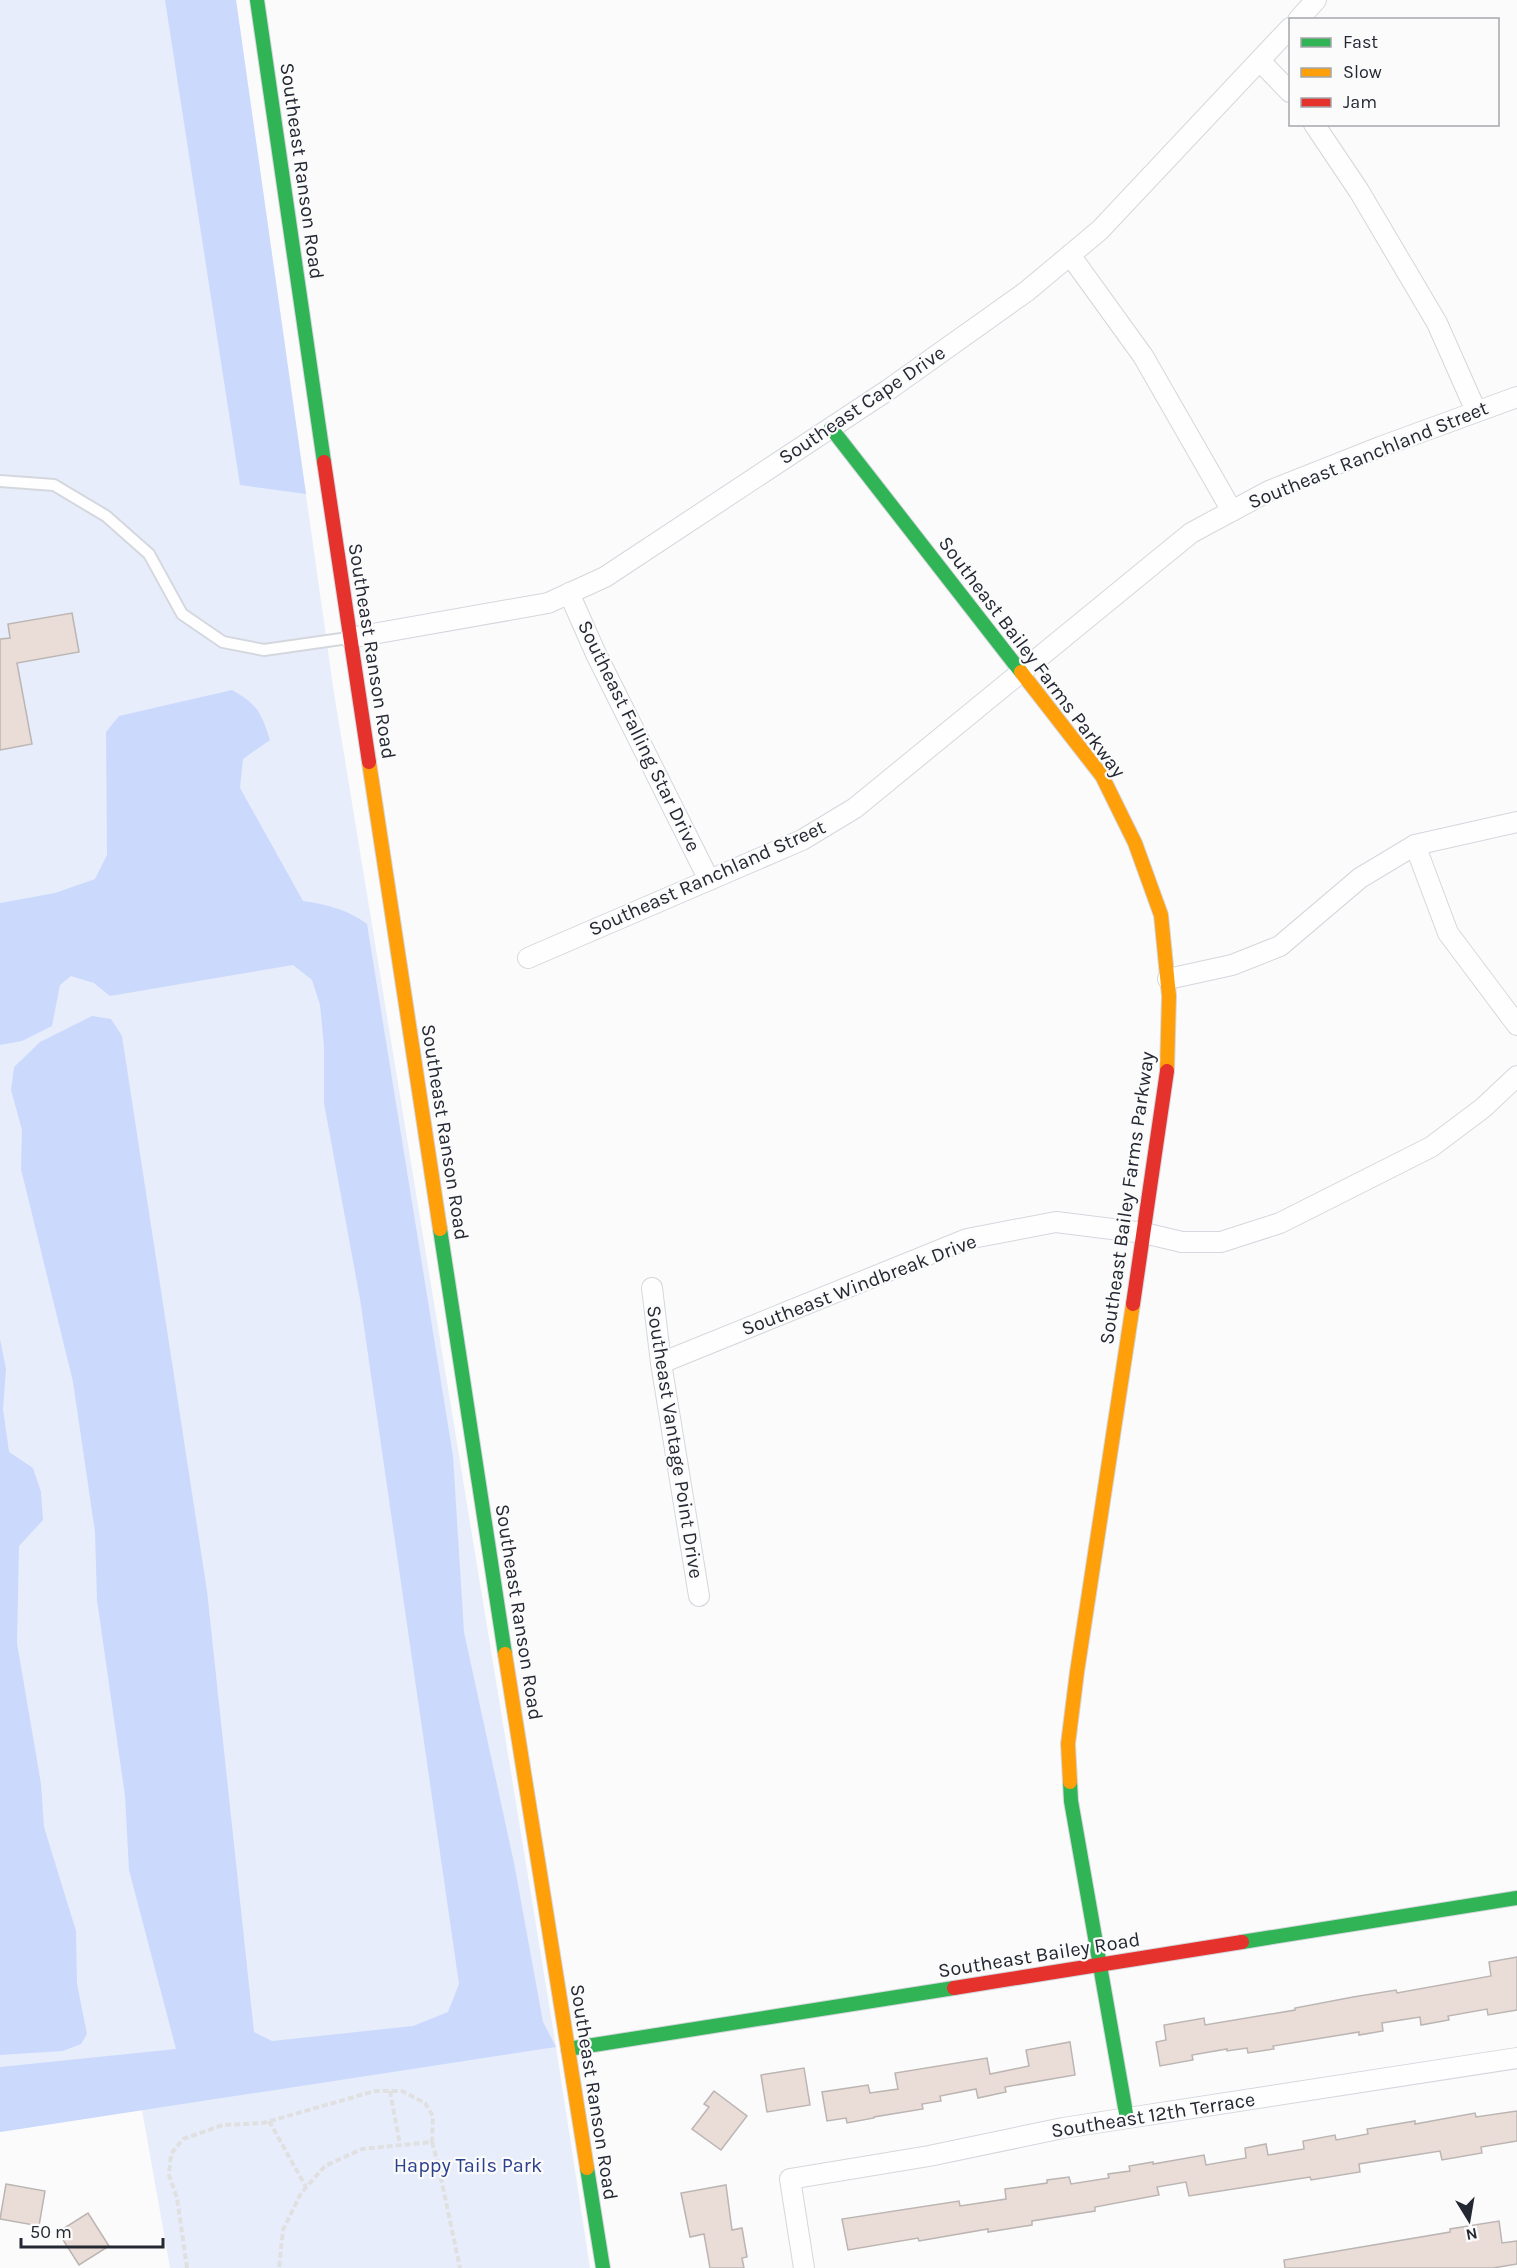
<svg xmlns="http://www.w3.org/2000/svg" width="1517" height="2268" viewBox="0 0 1517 2268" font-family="Karla,sans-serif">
  <rect width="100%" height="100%" fill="#fbfbfb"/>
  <path fill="#e7edfb" d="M 0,0 L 236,0 L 334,693 L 556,2047 L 590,2268 L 170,2268 L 142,2110 L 0,2132 Z"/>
  <g fill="#cbd9fd">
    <path d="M 165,0 L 236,0 L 306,494 L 240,485 Z"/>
    <path d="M 232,690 C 257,704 261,712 270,740 L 243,759 L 240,788 L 303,901 C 327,904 348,910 367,924 L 453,1456 L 464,1632 L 514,1863 L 543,2022 L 556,2047 L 0,2132 L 0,2067 L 176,2049 L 129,1870 L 125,1796 L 97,1600 L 95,1532 L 73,1382 L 21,1169 L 22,1130 L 11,1090 L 14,1067 L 40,1042 L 92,1016 L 111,1019 L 122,1036 L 207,1591 L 254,2032 L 272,2041 L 413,2026 L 448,2012 L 459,1984 L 360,1299 L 324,1103 L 324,1046 L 320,1005 L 312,980 L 293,965 L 110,996 L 94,983 L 71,976 L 60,985 L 52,1026 L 22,1041 L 0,1045 L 0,903 L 55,893 L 95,879 L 107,855 L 106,732 L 119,716 Z"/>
    <path d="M 0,1339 L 6,1369 L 3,1409 L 9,1452 L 33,1468 L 41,1492 L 43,1520 L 19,1546 L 17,1643 L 41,1784 L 44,1827 L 76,1931 L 77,1984 L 87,2034 L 81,2044 L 63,2051 L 0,2055 Z"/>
  </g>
  <g fill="#eadcd6" stroke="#bbb5b3" stroke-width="1.5">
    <path d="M 72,613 L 79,652 L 17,663 L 32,744 L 0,750 L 0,639 L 10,638 L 8,624 Z"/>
    <path d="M 1517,1957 L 1517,2010 L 1488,2015 L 1487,2009 L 1448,2016 L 1449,2020 L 1421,2025 L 1420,2017 L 1382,2023 L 1383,2031 L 1359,2035 L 1359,2032 L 1273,2046 L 1274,2049 L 1248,2053 L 1247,2048 L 1227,2051 L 1227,2049 L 1192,2055 L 1193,2060 L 1160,2066 L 1156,2042 L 1166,2040 L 1164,2025 L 1204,2018 L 1205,2025 L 1295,2010 L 1295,2008 L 1353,1997 L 1396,1990 L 1397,1993 L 1491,1976 L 1489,1962 Z"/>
    <path d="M 1070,2042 L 1075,2075 L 1005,2087 L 1006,2092 L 978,2098 L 976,2089 L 940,2096 L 941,2101 L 922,2104 L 923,2109 L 874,2117 L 874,2118 L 847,2123 L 846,2118 L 827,2121 L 822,2092 L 868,2085 L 870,2093 L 898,2089 L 895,2073 L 987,2058 L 990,2074 L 1029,2066 L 1026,2050 Z"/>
    <path d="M 804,2068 L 810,2105 L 767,2112 L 761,2075 Z"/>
    <path d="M 714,2091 L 747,2116 L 721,2150 L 692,2129 L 709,2107 L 704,2104 Z"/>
    <path d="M 1517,2111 L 1517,2141 L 1481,2147 L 1482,2153 L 1442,2160 L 1440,2151 L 1359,2164 L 1360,2172 L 1311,2180 L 1310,2177 L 1189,2196 L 1186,2182 L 1157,2187 L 1159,2195 L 1095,2207 L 1095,2211 L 1032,2221 L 1032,2225 L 988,2232 L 988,2229 L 919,2241 L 918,2238 L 848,2250 L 842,2219 L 959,2201 L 960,2206 L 1006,2199 L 1005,2189 L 1047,2183 L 1047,2180 L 1069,2177 L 1071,2184 L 1109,2178 L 1108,2174 L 1130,2171 L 1129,2166 L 1153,2162 L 1153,2164 L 1204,2155 L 1206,2165 L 1246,2158 L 1245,2148 L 1266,2144 L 1268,2155 L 1304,2149 L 1303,2141 L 1335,2135 L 1336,2140 L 1368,2134 L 1367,2129 L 1415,2121 L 1415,2124 L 1475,2113 L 1476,2117 Z"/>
    <path d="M 6,2184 L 45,2191 L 39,2226 L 0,2219 Z"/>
    <path d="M 726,2185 L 732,2230 L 742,2228 L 747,2257 L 742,2258 L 744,2268 L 710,2268 L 704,2234 L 690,2237 L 681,2193 Z"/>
    <path d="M 88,2213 L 109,2246 L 79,2265 L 58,2232 Z"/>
    <path d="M 1499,2221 L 1502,2243 L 1517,2241 L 1517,2264 L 1493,2268 L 1285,2268 L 1284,2260 L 1450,2232 L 1450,2229 Z"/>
  </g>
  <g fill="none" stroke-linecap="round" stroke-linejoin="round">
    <defs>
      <path id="lane" d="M 0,481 L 54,485 L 106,516 L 149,554 L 182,614 L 223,642 L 264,650 L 348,638"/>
      <g id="street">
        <path d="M 1298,20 L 1316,0"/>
        <path d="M 1260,61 L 1290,92"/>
        <path d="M 1314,124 L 1359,191 L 1437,323 L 1476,411"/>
        <path d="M 1070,255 L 1143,356 L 1232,511"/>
        <path d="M 569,593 L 596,654 L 709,880"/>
        <path d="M 350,638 L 548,603 L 605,577 L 888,390 L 1027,291 L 1100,230 L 1290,28"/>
        <path d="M 1415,845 L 1448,933 L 1517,1025"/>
        <path d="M 528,958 L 802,840 L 855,808 L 1191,533 L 1269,491 L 1380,447 L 1517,397"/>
        <path d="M 1168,979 L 1232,965 L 1280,946 L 1360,878 L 1415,845 L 1517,822"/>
        <path d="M 652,1288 L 661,1363 L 699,1596"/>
        <path d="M 661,1363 L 967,1239 L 1056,1222 L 1144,1233 L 1182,1242 L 1221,1242 L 1280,1223 L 1431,1147 L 1483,1108 L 1517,1076"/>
        <path d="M 804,2268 L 790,2179 L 929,2156 L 1063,2128 L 1517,2058"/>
      </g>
      <g id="fast">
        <path d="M 257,0 L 324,462"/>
        <path d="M 831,428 L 1021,672"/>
        <path d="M 440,1229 L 505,1654"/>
        <path d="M 1070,1782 L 1071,1801 L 1127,2119"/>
        <path d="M 1242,1942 L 1517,1898"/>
        <path d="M 568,2049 L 954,1988"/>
        <path d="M 587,2168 L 603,2268"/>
      </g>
      <g id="slow">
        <path d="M 1021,672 L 1102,776 L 1135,843 L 1161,915 L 1169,996 L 1167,1071"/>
        <path d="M 369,762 L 440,1229"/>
        <path d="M 505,1654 L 587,2168"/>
        <path d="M 1070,1782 L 1068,1744 L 1077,1672 L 1133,1304"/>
      </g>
      <g id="jam">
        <path d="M 324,462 L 369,762"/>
        <path d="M 1133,1304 L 1167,1071"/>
        <path d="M 954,1988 L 1242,1942"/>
      </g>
    </defs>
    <use href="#lane" stroke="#d4d7dd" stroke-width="14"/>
    <use href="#street" stroke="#d4d7dd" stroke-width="22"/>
    <use href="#fast" stroke="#d4d7dd" stroke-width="16"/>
    <use href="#slow" stroke="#d4d7dd" stroke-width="16"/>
    <use href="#jam" stroke="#d4d7dd" stroke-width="16"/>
    <g stroke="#e0e0e0" stroke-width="4" stroke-dasharray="6 3" stroke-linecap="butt">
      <path d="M 390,2091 L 400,2145"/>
      <path d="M 269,2121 L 306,2187"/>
      <path d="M 432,2142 L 438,2164 L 460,2268"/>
      <path d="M 187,2268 L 177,2198 L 169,2175 L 171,2154 L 183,2139 L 223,2125 L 263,2123 L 375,2091 L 402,2091 L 425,2103 L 433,2116 L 432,2142 L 362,2149 L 325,2166 L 301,2193 L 283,2230 L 279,2268"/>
    </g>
    <use href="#lane" stroke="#fefefe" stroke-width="10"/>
    <use href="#street" stroke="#fefefe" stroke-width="20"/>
    <use href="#fast" stroke="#30b455" stroke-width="14"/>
    <use href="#slow" stroke="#ff9f0a" stroke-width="14"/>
    <use href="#jam" stroke="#e5322d" stroke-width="14"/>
  </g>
  <g text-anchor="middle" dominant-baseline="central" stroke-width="4.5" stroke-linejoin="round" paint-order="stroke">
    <g font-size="20" fill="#242833" stroke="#fbfbfb">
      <text transform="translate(302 171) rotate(82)">Southeast Ranson Road</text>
      <text transform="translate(862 405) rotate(-34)">Southeast Cape Drive</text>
      <text transform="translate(1368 455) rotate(-22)">Southeast Ranchland Street</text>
      <text transform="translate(372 651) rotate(81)">Southeast Ranson Road</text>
      <text transform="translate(1032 657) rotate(53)">Southeast Bailey Farms Parkway</text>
      <text transform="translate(639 736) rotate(64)">Southeast Falling Star Drive</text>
      <text transform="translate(707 878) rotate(-24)">Southeast Ranchland Street</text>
      <text transform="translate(445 1132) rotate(81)">Southeast Ranson Road</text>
      <text transform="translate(1127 1198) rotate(-82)">Southeast Bailey Farms Parkway</text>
      <text transform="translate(859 1285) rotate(-21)">Southeast Windbreak Drive</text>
      <text transform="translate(675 1442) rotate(81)">Southeast Vantage Point Drive</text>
      <text transform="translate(519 1612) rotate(81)">Southeast Ranson Road</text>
      <text transform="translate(1039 1955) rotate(-9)">Southeast Bailey Road</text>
      <text transform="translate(594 2092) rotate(81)">Southeast Ranson Road</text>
      <text transform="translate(1153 2115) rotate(-9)">Southeast 12th Terrace</text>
    </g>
    <g font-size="20" fill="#2a418c" stroke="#fbfbfb">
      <text x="468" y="2165">Happy Tails Park</text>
    </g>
  </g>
  <rect x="1289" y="18" width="210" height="108" fill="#fbfbfb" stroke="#a5a7ab" stroke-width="1.5"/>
  <rect x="1301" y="38" width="30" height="9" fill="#30b455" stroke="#a5a7ab" stroke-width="1.5"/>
  <text x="1343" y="48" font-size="18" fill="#242833">Fast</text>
  <rect x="1301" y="68" width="30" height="9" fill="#ff9f0a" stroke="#a5a7ab" stroke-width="1.5"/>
  <text x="1343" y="78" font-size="18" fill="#242833">Slow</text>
  <rect x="1301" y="98" width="30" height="9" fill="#e5322d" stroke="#a5a7ab" stroke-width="1.5"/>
  <text x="1343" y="108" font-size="18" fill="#242833">Jam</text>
  <g transform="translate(1469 2220) rotate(169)" stroke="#fbfbfb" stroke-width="4.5" paint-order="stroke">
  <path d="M0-4.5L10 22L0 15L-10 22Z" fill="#242833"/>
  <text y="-9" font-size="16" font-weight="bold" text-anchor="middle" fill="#242833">N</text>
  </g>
  <path d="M21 2238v9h142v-9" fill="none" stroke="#242833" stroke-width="3"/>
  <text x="30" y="2238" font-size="18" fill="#242833" stroke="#fbfbfb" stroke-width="4.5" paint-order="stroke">50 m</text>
</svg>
